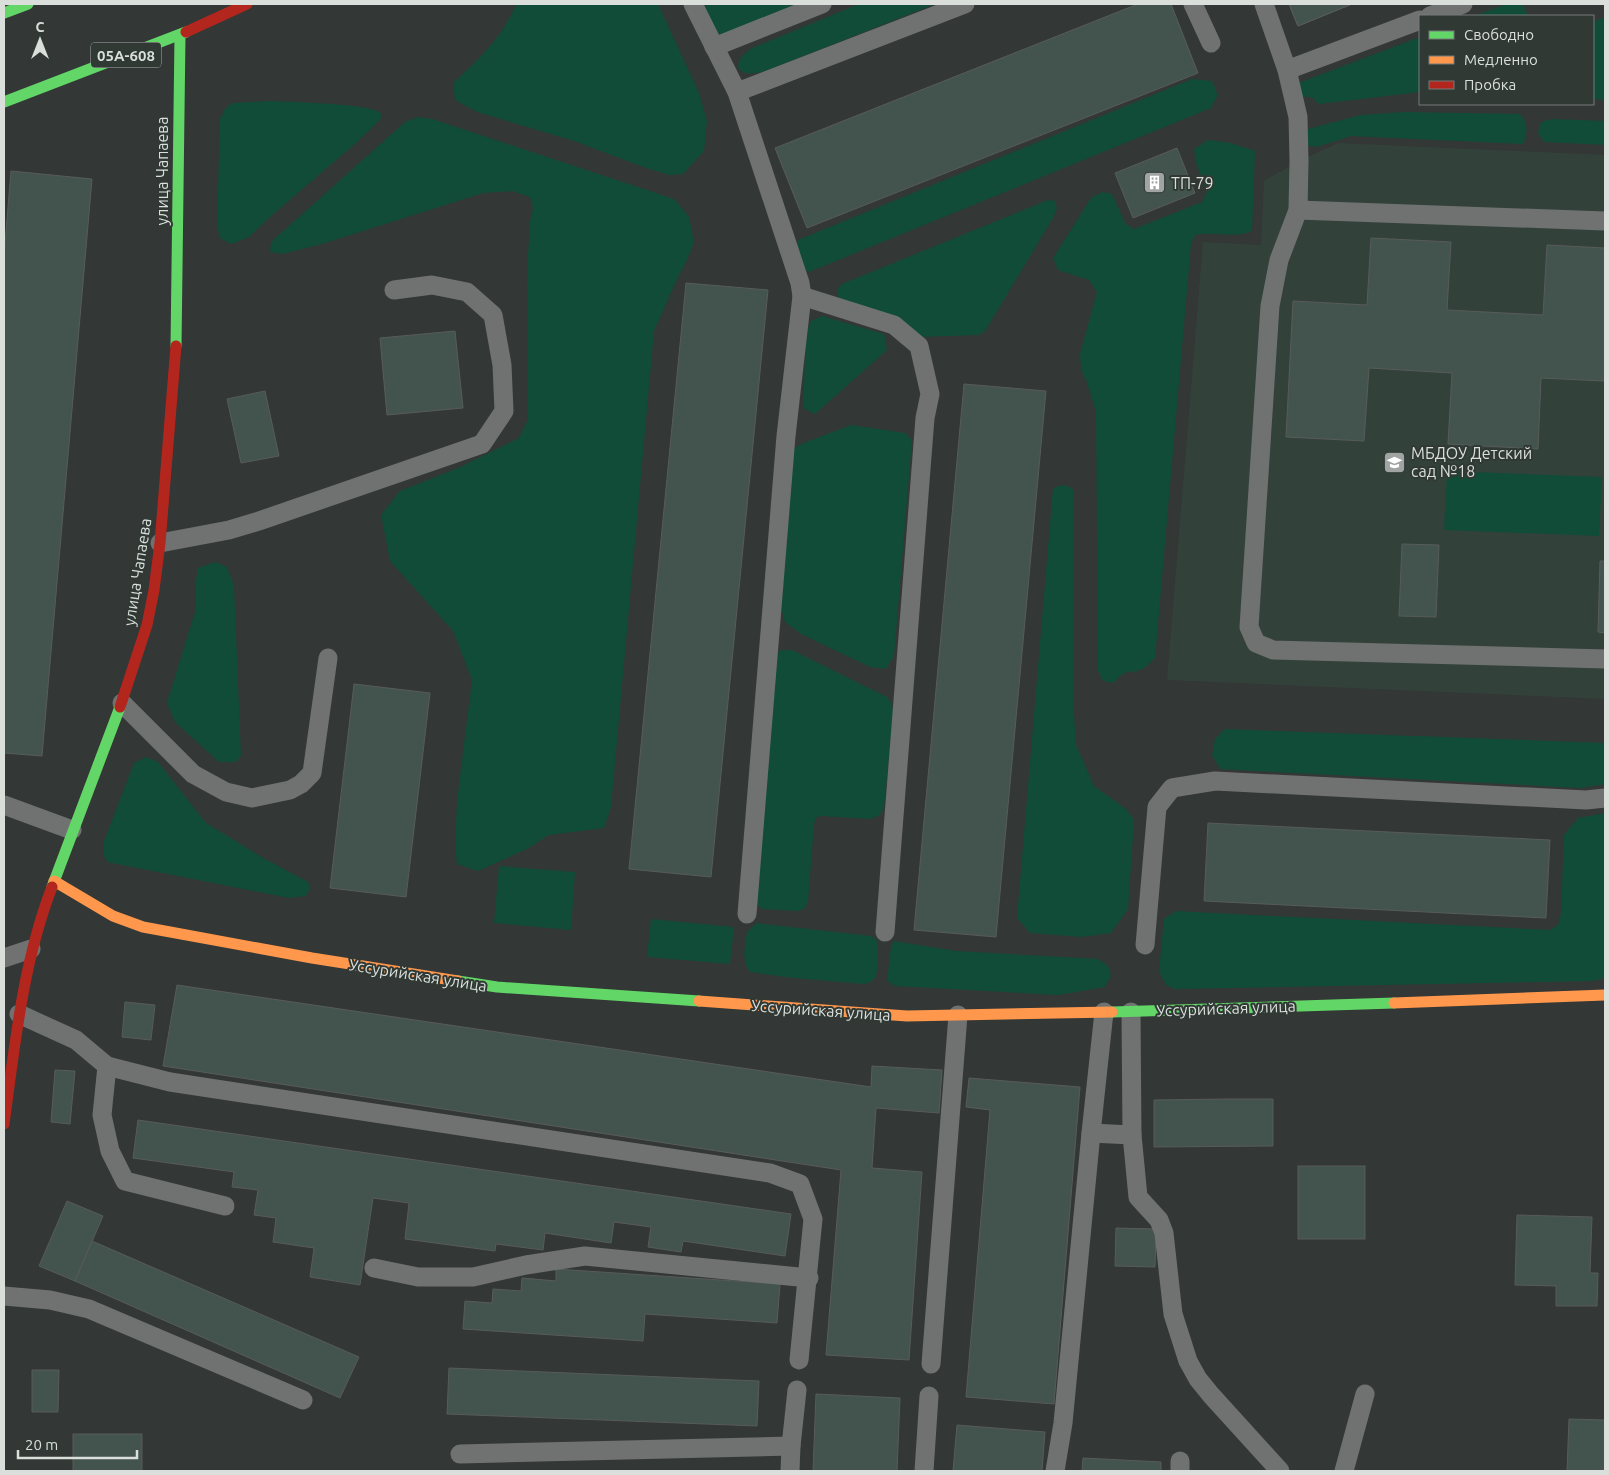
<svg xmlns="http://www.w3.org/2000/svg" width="1609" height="1475" viewBox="0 0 1609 1475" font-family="Ubuntu,sans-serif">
  <rect width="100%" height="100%" fill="#333735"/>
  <path fill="#33413b" d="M 1338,143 L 1605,155 L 1605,699 L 1167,680 L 1203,242 L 1261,245 L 1264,181 L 1299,161 Z"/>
  <g fill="#114c39">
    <path d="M 516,4 L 658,4 L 699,93 L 707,121 L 704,151 L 683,174 L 670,175 L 646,168 L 574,141 L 477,112 L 455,100 L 453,83 C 479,59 502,39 516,4 Z"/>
    <path d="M 696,4 L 802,4 L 723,35 L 715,35 Z"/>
    <path d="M 859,4 L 935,4 L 763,72 C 753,73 745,76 738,68 C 739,57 744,54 752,48 Z"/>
    <path d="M 1507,4 L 1522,4 L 1528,16 L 1474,16 Z"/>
    <path d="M 1605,17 L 1605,100 L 1593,99 L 1593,22 Z"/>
    <path d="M 1420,37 L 1420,92 L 1319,104 L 1311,97 L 1295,97 L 1293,85 Z"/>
    <path d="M 1192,79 L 1212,81 L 1218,95 L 1211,108 L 809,272 L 798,267 L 792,256 L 798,240 Z"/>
    <path d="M 270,101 C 288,102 372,103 382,114 L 380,120 L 356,143 L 271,216 L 249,237 L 231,244 L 220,238 L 217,225 L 220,119 L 225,109 L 232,103 Z"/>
    <path d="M 1404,112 L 1520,114 C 1528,123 1528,133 1523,144 L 1351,136 L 1317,147 L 1304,145 L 1300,131 L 1361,115 Z"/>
    <path d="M 418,117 L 432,119 L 674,199 L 689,217 L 694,242 L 687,260 L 677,279 L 654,331 L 611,807 L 604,828 L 549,835 L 527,849 L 478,871 L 457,864 L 455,845 L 457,801 L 472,680 L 453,631 L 390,561 L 381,515 L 400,491 L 458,468 L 519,438 L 528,419 L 527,273 L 530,221 L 533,208 L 530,197 L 512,191 L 483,193 L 322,244 L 282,254 L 270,252 L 271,242 L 405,122 Z"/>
    <path d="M 1552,119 L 1605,121 L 1605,145 L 1544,142 L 1538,133 L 1541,122 Z"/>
    <path d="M 1208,140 L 1231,143 L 1255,151 L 1252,231 C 1235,239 1214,231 1195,235 L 1191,244 L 1155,658 C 1151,661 1147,667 1142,669 C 1129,675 1126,667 1114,683 L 1103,681 L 1098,671 L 1096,412 L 1087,383 L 1081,369 L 1080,354 L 1097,292 L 1089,280 L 1058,270 L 1053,258 L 1091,198 L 1102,192 L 1112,194 L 1125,223 L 1134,229 L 1202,202 L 1207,192 L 1196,163 L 1194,149 Z"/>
    <path d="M 1048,200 L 1055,201 L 1057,208 L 1053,218 L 985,331 L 979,335 L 918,337 L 839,298 L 837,290 L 842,284 Z"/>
    <path d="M 822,316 L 884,334 L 887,350 L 815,414 L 803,408 L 806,334 L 811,321 Z"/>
    <path d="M 851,425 L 905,433 L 912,440 L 894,656 L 886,669 L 870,667 L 801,634 L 785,622 L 781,608 L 792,450 L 801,444 Z"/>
    <path d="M 1447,471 L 1602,477 L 1599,536 L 1444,530 Z"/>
    <path d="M 1062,485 L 1068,486 L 1074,490 L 1074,714 L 1076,745 L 1094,786 L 1126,809 L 1134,820 L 1128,909 L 1111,933 L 1082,937 L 1030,933 L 1017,918 L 1053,488 Z"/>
    <path d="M 215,562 L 227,567 L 234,586 L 241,756 L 236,762 L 219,762 L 175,722 L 167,703 L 196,609 L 196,580 L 198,568 Z"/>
    <path d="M 780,650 L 792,650 L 887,697 L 892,704 L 893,715 L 884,807 L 880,815 L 870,819 L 820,816 L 816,818 L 814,824 L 808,902 L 804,909 L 798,911 L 763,909 L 756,905 L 775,659 Z"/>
    <path d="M 1225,729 L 1605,743 L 1605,784 L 1581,788 L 1220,769 L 1212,755 L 1215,739 Z"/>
    <path d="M 146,757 L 158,762 L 206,823 L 265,859 L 308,882 L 310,889 L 306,896 L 289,898 L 107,862 L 103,853 L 104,841 L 134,763 Z"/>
    <path d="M 1605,813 L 1605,978 L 1592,981 L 1175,989 L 1166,985 L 1159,971 L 1164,919 L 1176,911 L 1550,930 L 1558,925 L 1561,913 L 1564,835 L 1578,818 Z"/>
    <path d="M 499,866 L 575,872 L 571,930 L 494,923 Z"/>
    <path d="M 651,919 L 734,927 L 730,964 L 647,957 Z"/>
    <path d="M 756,923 L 871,936 L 877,940 C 878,948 879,971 875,978 C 872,982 868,983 864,984 L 794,978 L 750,972 C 741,960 745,946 747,932 Z"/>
    <path d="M 894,941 L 956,951 L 1098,959 L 1108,966 L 1111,976 L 1105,987 L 1058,995 L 895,986 L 887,981 L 891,946 Z"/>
  </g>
  <g fill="#43544f" stroke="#585b5a">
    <path d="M 1138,4 L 1171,4 L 1198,73 L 807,228 L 775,148 Z"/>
    <path d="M 1289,4 L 1352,4 L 1298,26 Z"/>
    <path d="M 1289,4 L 1352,4 L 1298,26 Z"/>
    <path d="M 1177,148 L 1195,193 L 1133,218 L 1115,173 Z"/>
    <path d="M 11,171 L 92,179 L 42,756 L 4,753 L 4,256 Z"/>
    <path d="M 1371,238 L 1451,242 L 1447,310 L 1543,315 L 1547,245 L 1605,248 L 1605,381 L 1541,378 L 1538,449 L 1448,444 L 1452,373 L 1369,368 L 1364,441 L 1286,437 L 1293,301 L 1367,305 Z"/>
    <path d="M 686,283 L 768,290 L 711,877 L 629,869 Z"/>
    <path d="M 455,331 L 463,408 L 387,415 L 380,338 Z"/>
    <path d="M 964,384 L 1046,391 L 996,937 L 914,930 Z"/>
    <path d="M 265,391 L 279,456 L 241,463 L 227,399 Z"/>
    <path d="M 1402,544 L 1439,545 L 1436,617 L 1399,616 Z"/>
    <path d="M 1600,561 L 1605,561 L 1605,633 L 1598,632 Z"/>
    <path d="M 354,684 L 430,693 L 406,897 L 330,888 Z"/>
    <path d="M 1208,823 L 1550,840 L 1546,918 L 1204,901 Z"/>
    <path d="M 177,985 L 871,1087 L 872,1066 L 942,1070 L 939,1113 L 876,1108 L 872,1168 L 922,1172 L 909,1360 L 826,1355 L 841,1170 L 163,1066 Z"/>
    <path d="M 125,1002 L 155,1005 L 151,1040 L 122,1037 Z"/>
    <path d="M 55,1070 L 75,1071 L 70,1124 L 51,1122 Z"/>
    <path d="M 969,1078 L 1080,1087 L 1054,1404 L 966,1397 L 990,1110 L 966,1107 Z"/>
    <path d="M 1229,1099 L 1273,1099 L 1273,1146 L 1154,1147 L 1154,1100 Z"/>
    <path d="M 138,1120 L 791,1214 L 785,1256 L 683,1241 L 681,1252 L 648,1247 L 651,1227 L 614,1222 L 611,1243 L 545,1233 L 543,1250 L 496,1244 L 495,1251 L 405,1239 L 409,1203 L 373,1198 L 360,1285 L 310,1277 L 314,1248 L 273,1242 L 276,1218 L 254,1215 L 258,1190 L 232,1187 L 234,1172 L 133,1158 Z"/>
    <rect x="1298" y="1166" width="67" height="73"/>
    <path d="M 67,1201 L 103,1216 L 75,1281 L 39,1266 Z"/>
    <path d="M 1517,1215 L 1592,1217 L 1590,1273 L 1598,1273 L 1597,1306 L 1556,1306 L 1556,1286 L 1515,1285 Z"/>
    <path d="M 1116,1228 L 1156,1229 L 1155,1267 L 1115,1266 Z"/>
    <path d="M 92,1241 L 359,1357 L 340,1398 L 75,1281 Z"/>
    <path d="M 556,1269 L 780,1284 L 777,1323 L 645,1314 L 643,1341 L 463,1329 L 465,1301 L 492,1303 L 493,1289 L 521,1291 L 522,1278 L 556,1281 Z"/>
    <path d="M 449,1368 L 759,1381 L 757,1426 L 447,1414 Z"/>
    <path d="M 32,1370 L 59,1370 L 58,1412 L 32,1412 Z"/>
    <path d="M 816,1394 L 900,1398 L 897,1471 L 813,1471 Z"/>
    <path d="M 1569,1419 L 1605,1420 L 1605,1471 L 1567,1471 Z"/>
    <path d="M 957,1425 L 1045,1432 L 1042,1471 L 953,1471 Z"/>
    <rect x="73" y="1434" width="69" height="37"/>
    <path d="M 1083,1458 L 1161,1462 L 1161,1471 L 1082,1471 Z"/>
  </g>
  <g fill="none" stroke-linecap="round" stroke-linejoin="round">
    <g stroke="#707271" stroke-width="19">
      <path d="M 693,4 L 737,92 L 800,283 L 802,296 L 786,436 L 747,914"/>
      <path d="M 1193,4 L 1211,43"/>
      <path d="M 1264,4 L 1287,70 L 1298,117 L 1299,161 L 1298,210 L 1279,260 L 1270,306 L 1249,627 L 1256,643 L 1273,650 L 1605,659"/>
      <path d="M 1430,16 L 1463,4"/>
      <path d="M 714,47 L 822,4"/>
      <path d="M 1287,70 L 1420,20"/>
      <path d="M 737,92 L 965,4"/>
      <path d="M 1298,210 L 1605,221"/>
      <path d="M 802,296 L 894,325 L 919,346 L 930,394 L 925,418 L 885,932"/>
      <path d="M 160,543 L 229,530 L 259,521 L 482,444 L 504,411 L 502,365 L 493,315 L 467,292 L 432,285 L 394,290"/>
      <path d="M 122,703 L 193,774 L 226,792 L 252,798 L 290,790 L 301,784 L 312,773 L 328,658"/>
      <path d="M 4,805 L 72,830"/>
      <path d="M 1145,945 L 1157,807 L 1172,788 L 1215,781 L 1586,800 L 1605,798"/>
      <path d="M 4,958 L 31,949"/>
      <path d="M 1131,1012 L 1132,1135 L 1138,1197 L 1159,1220 L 1164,1233 L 1173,1314 L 1188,1361 L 1198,1379 L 1211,1395 L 1280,1471"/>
      <path d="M 19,1014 L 76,1040 L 107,1066 L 170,1082 L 770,1173 L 800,1184 L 813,1219 L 799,1360"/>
      <path d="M 107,1066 L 102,1115 L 110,1151 L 125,1181 L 225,1206"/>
      <path d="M 1091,1133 L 1132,1135"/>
      <path d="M 374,1268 L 418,1277 L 473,1277 L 526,1265 L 585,1256 L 809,1278"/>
      <path d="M 4,1296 L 50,1300 L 89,1309 L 303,1400"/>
      <path d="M 931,1364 L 958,1015"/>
      <path d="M 460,1454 L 791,1446"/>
      <path d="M 790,1471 L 791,1446 L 797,1390"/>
      <path d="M 924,1471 L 929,1396"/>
      <path d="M 1055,1471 L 1063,1423 L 1091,1133 L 1104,1012"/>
      <path d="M 1180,1471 L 1180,1461"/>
      <path d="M 1344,1471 L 1365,1394"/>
    </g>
    <g stroke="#63d668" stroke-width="11">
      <path d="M 4,13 L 28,4"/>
      <path d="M 4,102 L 186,32"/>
      <path d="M 176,346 L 180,35"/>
      <path d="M 52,887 L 120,707"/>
      <path d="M 458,981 L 497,987 L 699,1001"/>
      <path d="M 1112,1012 L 1394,1003"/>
    </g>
    <g stroke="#ff974d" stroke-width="11">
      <path d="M 54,881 L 113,916 L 143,927 L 312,958 L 458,981"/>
      <path d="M 699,1001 L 907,1016 L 1112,1012"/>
      <path d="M 1394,1003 L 1605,995"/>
    </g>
    <g stroke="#b3261e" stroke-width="11">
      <path d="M 186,32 L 247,4"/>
      <path d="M 120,707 L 147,625 L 154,590 L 160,543 L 176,346"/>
      <path d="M 4,1124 C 15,1044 23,962 52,887"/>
    </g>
  </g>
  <defs>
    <symbol id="building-square" viewBox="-11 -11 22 22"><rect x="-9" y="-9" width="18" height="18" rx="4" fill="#a0a4a2" stroke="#313935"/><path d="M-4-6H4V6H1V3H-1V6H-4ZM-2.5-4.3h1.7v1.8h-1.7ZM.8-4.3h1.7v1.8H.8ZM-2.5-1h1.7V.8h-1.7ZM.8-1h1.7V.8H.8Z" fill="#fff"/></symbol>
    <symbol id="school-square" viewBox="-11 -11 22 22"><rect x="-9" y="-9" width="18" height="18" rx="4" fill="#a0a4a2" stroke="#313935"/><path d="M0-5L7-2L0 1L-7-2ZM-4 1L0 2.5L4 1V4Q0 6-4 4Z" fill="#fff"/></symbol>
  </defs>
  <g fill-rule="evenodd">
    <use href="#building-square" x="1142" y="170" width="25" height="25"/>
    <use href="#school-square" x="1382" y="450" width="25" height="25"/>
  </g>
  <g text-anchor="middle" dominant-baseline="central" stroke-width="4" stroke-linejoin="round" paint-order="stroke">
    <rect fill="#313935" stroke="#a7adaa" stroke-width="1" x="91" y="42.5" width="70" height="25" rx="4"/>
    <g font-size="15" font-weight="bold" fill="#dadfdc">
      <text x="126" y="55">05А-608</text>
    </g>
    <g font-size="16" fill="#dadfdc" stroke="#313935">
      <text transform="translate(162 171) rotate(-90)">улица Чапаева</text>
      <text transform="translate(137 572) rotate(-81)">улица Чапаева</text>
      <text transform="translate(418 975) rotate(9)">Уссурийская улица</text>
      <text transform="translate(1226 1008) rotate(-2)">Уссурийская улица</text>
      <text transform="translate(821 1010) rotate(4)">Уссурийская улица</text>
    </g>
    <g font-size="16" fill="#dadfdc" stroke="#313935" text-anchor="start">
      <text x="1171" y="183">ТП-79</text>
      <text x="1411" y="453">МБДОУ Детский<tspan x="1411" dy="18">сад №18</tspan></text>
    </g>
  </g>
  <rect width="1609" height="1475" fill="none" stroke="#dadfdc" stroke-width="10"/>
  <rect x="1419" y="15" width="175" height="90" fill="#313935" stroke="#757b78"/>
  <rect x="1429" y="31" width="25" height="8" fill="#63d668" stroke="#757b78"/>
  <text x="1464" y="40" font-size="15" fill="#dadfdc">Свободно</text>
  <rect x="1429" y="56" width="25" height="8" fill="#ff974d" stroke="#757b78"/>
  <text x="1464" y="65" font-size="15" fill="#dadfdc">Медленно</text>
  <rect x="1429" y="81" width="25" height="8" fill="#b3261e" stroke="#757b78"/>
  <text x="1464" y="90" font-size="15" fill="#dadfdc">Пробка</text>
  <g transform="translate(40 40)" stroke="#313935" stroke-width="4" paint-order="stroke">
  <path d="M0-4L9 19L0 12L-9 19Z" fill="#dadfdc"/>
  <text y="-8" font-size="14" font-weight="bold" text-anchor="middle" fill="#dadfdc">С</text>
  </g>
  <path d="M18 1450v8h119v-8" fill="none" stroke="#dadfdc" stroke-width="2.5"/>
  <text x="25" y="1450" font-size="15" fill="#dadfdc" stroke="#313935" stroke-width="4" paint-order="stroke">20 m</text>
</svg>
